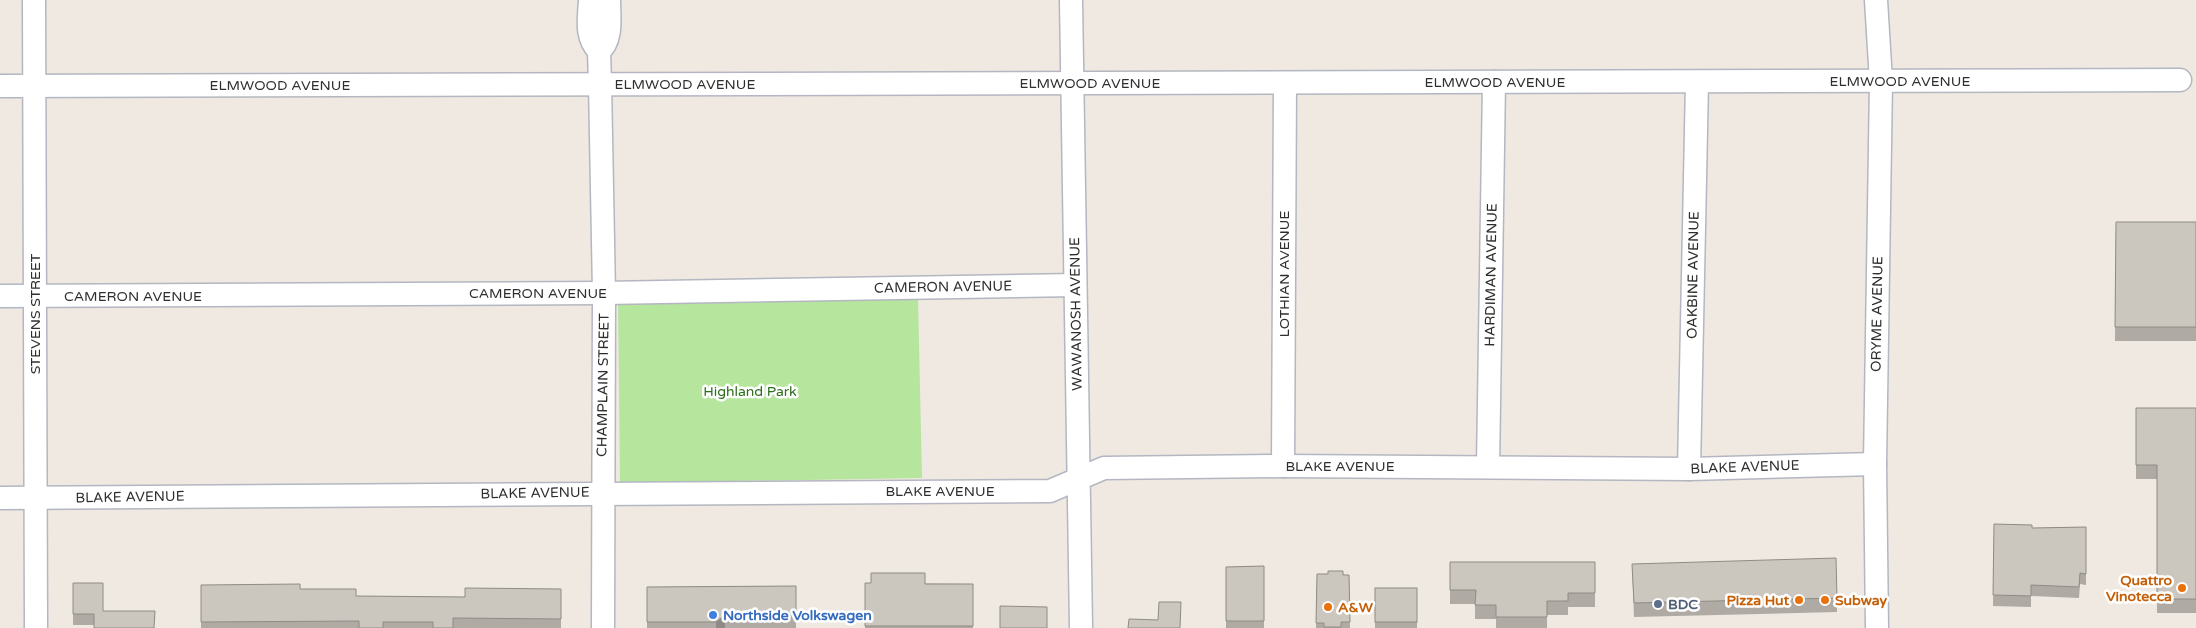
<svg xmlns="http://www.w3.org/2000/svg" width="2196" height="628" viewBox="0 0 2196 628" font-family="'Varela Round',sans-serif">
  <rect width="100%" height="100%" fill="#efe9e1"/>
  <path fill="#b6e59e" d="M 918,299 L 922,478 L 620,483 L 618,301 Z"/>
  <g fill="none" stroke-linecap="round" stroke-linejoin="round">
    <defs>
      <g id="minor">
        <path d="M 34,0 L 36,628"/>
        <path d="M 590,0 C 589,19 585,37 599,51 L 600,84 L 604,293 L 603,628"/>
        <path d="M 1071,0 L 1081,628"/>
        <path d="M 1876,0 L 1881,81 L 1875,464 L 1877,628"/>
        <path d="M 599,51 C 613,40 609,17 609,0"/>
        <path d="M 0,86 L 2180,80"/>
        <path d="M 0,296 L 604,293 L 1075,285"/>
        <path d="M 1283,466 L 1285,83"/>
        <path d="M 1488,467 L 1494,82"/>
        <path d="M 1689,469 L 1697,82"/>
        <path d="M 0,498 L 1050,491 L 1104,468 L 1283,466 L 1689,469 L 1875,464"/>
      </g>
    </defs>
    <use href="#minor" stroke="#b4b7c1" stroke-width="25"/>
    <use href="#minor" stroke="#fff" stroke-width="22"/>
  </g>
  <g fill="#afaba4">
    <path d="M 2116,222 L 2196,222 L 2196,341 L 2115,341 Z"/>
    <path d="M 2136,408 L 2196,408 L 2196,613 L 2157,613 L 2157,479 L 2136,479 Z"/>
    <path d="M 1994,524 L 2032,528 L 2086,527 L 2086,585 L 2080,584 L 2079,598 L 2031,596 L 2031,607 L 1993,606 Z"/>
    <path d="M 1450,562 L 1595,562 L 1595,607 L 1568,607 L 1568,615 L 1547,615 L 1547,628 L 1496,628 L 1496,619 L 1475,619 L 1475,604 L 1450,604 Z"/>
    <path d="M 1632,564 L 1837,598 L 1837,612 L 1634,617 Z"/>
    <path d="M 1264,566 L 1264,628 L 1226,628 L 1226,567 Z"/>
    <path d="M 1317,574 L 1349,575 L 1350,628 L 1316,628 Z"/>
    <path d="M 73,583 L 103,611 L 94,625 L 73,625 Z"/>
    <path d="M 865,583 L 973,584 L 973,628 L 865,628 Z"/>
    <path d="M 201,585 L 300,589 L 356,596 L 465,597 L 561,589 L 561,628 L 201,628 Z"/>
    <path d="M 796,586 L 796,628 L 647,628 L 647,587 Z"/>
    <rect x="1375" y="588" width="42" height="40"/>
  </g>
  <path fill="#8e8b86" d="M 725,615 L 725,628 L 716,628 L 716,622 Z"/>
  <g fill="#cbc7bf" stroke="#8e8b86">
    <path d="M 2116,222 L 2196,222 L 2196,327 L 2115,327 Z"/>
    <path d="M 2136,408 L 2196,408 L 2196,599 L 2157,599 L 2157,465 L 2136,465 Z"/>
    <path d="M 1994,524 L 2032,525 L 2032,528 L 2086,527 L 2086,574 L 2080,573 L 2079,587 L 2031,585 L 2031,596 L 1993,595 Z"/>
    <path d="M 1836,558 L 1837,598 L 1634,603 L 1632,564 Z"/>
    <path d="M 1450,562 L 1595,562 L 1595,593 L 1568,593 L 1568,601 L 1547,601 L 1547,617 L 1496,617 L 1496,605 L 1475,605 L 1476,590 L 1450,590 Z"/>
    <path d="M 1264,566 L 1264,621 L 1226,621 L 1226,567 Z"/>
    <path d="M 1328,571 L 1343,571 L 1343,575 L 1349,575 L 1350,622 L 1341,622 L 1341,627 L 1324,627 L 1324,623 L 1316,623 L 1317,574 L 1328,574 Z"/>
    <path d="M 871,573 L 925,573 L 925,584 L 973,584 L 973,626 L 865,626 L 865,583 L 871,583 Z"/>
    <path d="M 73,583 L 103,583 L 103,611 L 155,611 L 154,628 L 94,628 L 94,614 L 73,614 Z"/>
    <path d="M 300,584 L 300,589 L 356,589 L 356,596 L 465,597 L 465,588 L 561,589 L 561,619 L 453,618 L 453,628 L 433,628 L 433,622 L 383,622 L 383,628 L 359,628 L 359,621 L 201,622 L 201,585 Z"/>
    <path d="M 796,586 L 796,615 L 725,615 L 716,622 L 647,622 L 647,587 Z"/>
    <rect x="1375" y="588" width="42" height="34"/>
    <path d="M 1159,602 L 1181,602 L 1180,628 L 1128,628 L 1129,619 L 1158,620 Z"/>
    <path d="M 1000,606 L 1047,607 L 1047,628 L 1000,628 Z"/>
  </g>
  <g fill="#e8710a" stroke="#fff" stroke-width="2">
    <circle cx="2182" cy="588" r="5"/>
    <circle cx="1799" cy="600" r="5"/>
    <circle cx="1825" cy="600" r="5"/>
    <circle cx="1328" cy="607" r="5"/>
  </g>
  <circle fill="#5c6f8a" stroke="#fff" stroke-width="2" cx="1658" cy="604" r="5"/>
  <circle fill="#3f7fe0" stroke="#fff" stroke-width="2" cx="713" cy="615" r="5"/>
  <g text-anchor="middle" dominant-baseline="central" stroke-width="5" stroke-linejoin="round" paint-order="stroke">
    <g font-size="14" fill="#2e2e2e" stroke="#fff">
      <text x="1900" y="81">ELMWOOD AVENUE</text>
      <text x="1495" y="82">ELMWOOD AVENUE</text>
      <text x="1090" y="83">ELMWOOD AVENUE</text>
      <text x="685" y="84">ELMWOOD AVENUE</text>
      <text x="280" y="85">ELMWOOD AVENUE</text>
      <text transform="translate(1284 274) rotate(-90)">LOTHIAN AVENUE</text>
      <text transform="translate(1491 275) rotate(-89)">HARDIMAN AVENUE</text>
      <text transform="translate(1693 275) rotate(-89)">OAKBINE AVENUE</text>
      <text transform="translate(943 287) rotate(-1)">CAMERON AVENUE</text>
      <text x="538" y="293">CAMERON AVENUE</text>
      <text x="133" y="296">CAMERON AVENUE</text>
      <text transform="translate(35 314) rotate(-90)">STEVENS STREET</text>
      <text transform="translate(1076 314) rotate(-91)">WAWANOSH AVENUE</text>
      <text transform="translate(1877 314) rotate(-89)">ORYME AVENUE</text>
      <text transform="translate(603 385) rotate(-89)">CHAMPLAIN STREET</text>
      <text x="1340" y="466">BLAKE AVENUE</text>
      <text transform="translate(1745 467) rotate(-2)">BLAKE AVENUE</text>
      <text x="940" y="491">BLAKE AVENUE</text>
      <text transform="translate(535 493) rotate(-1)">BLAKE AVENUE</text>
      <text transform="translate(130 497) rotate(-1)">BLAKE AVENUE</text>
    </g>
    <g font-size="14" fill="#2c6e1b" stroke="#fff">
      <text x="750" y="391">Highland Park</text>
    </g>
    <g font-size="14" font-weight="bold" fill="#c56008" stroke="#fff" text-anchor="end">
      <text x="2172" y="580">Quattro<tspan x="2172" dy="16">Vinotecca</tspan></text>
      <text x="1789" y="600">Pizza Hut</text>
      <text x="1835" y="600" text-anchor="start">Subway</text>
      <text x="1338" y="607" text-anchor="start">A&amp;W</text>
    </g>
    <g font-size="14" font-weight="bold" fill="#4e5e75" stroke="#fff" text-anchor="start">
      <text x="1668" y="604">BDC</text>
    </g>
    <g font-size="14" font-weight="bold" fill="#366cbe" stroke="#fff" text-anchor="start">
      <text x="723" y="615">Northside Volkswagen</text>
    </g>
  </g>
</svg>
